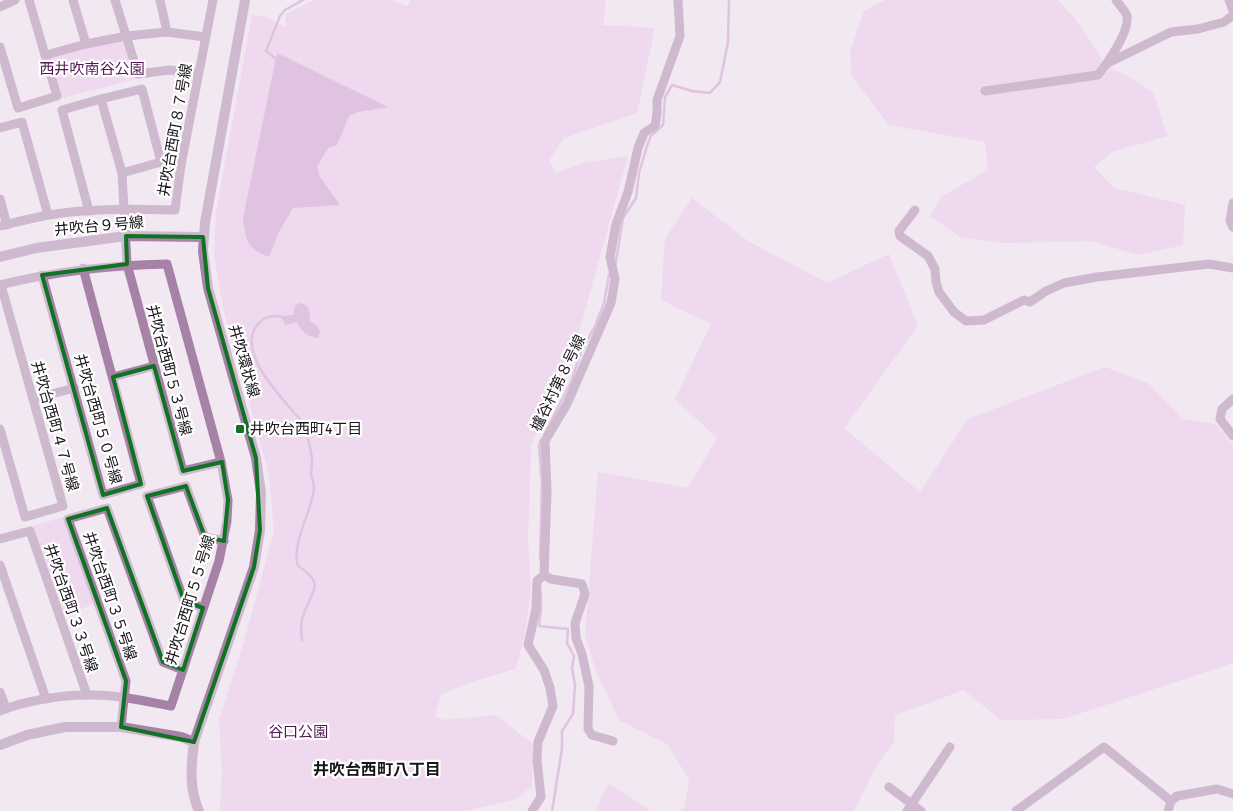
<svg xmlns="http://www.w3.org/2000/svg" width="1233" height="811" viewBox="0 0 1233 811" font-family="'Fira Sans Condensed','Noto Sans JP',sans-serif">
  <rect width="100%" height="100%" fill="#f1e8f1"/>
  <g fill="#eac7eb">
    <path d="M 314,0 L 390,0 L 407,6 L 411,0 L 606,0 L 603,25 L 655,28 L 637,113 L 564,138 L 549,160 L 556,173 L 584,163 L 628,156 L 576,342 L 531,445 L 528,541 L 531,591 L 524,640 L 515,669 L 475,681 L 441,694 L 435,716 L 444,720 L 496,715 L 533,744 L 532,786 L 516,799 L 465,811 L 220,811 L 220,810 L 222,771 L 219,720 L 244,642 L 274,532 L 269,474 L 223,308 L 214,254 L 216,212 L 252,15 L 267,17 L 285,27 L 286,14 Z"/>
    <path d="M 885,0 L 1058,0 L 1076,20 L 1106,65 L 1138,82 L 1154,94 L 1167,136 L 1112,152 L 1094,167 L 1114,188 L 1185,205 L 1183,245 L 1138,255 L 1092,241 L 1002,243 L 960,237 L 930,216 L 941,197 L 988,170 L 985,142 L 889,125 L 852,77 L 850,52 L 864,11 Z"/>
    <path d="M 126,42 L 137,79 L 62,98 L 50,59 L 87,48 Z"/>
    <path d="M 692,198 L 748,241 L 827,283 L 889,254 L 918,326 L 844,428 L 920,492 L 968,419 L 1105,367 L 1149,384 L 1183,419 L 1216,424 L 1233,445 L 1233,663 L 1063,719 L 1001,720 L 964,690 L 895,715 L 894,741 L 873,772 L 854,811 L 679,811 L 685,807 L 689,779 L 667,744 L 619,720 L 595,669 L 585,636 L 598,472 L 688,488 L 717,438 L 675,399 L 711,324 L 661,300 L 665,239 Z"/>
    <path d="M 65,517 L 96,604 L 62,614 L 31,526 Z"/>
    <path d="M 608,783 L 651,811 L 596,811 Z"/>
  </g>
  <g fill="#cb98cd">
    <path d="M 277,53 L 388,107 L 358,112 L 349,116 L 337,145 L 328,148 L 317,167 L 320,177 L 340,205 L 293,208 L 279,232 L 269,257 C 246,248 246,241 243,218 Z"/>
    <path d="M 300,303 C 310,305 310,312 310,321 L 317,326 L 320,332 L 318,338 C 308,337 300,331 297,322 L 285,325 L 281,316 L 293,315 L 295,306 Z"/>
  </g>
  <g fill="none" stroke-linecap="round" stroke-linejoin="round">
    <g stroke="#cb98cd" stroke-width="2.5">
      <path d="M 276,59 L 266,51 L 280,16 L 285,10 L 303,0"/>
      <path d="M 615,267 L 623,218 L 636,198 L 639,173 L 647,146 L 651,136 L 663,125 L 665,97 L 672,85 L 692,91 L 710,93 L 720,82 L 728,42 L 729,0"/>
      <path d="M 282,317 C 275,315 266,316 260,322 C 234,346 275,391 292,410 C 295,415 302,420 304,425 C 306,429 313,458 312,462 C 312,467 311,470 311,474 C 312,479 314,484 314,489 C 311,513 291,544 298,566 C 326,583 312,591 304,613 C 300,622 301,631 302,640"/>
      <path d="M 544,435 L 571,382 L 581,352 L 595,326 L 604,303 L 609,275 L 610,273"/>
      <path d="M 540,559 L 542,484 L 539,446 L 541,440"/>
      <path d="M 541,592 L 541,609 L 539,626 L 568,629 L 567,643 L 574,656 L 572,668 L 575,685 L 573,714 L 562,731 L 562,749 L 552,811"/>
    </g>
    <g stroke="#a682a7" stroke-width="9">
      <path d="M 73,0 L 86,44"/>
      <path d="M 115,0 L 138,74 L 170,70 L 198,74"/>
      <path d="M 160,0 L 167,32"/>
      <path d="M 1229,0 L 1233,10"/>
      <path d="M 0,7 L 15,0"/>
      <path d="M 0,47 L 18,108 L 57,96 L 29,0"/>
      <path d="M 46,55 L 86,44 L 127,36 L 167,32 L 205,37"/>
      <path d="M 1108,63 L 1171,32 L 1198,29 L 1224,22 L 1233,15"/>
      <path d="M 985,91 L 1098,75 C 1107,64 1130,31 1127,16 C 1126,11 1119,5 1116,0"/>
      <path d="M 0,128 L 22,122 L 48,215"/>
      <path d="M 181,165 L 161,162 L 142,89 L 101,99 L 122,173 L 127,264 L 183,471 L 221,462"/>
      <path d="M 122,173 L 161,162"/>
      <path d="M 0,199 L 7,225"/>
      <path d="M 1233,203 L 1230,221 L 1233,227"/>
      <path d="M 915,210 L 899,231 L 900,236 L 928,256 L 935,269 L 936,282 L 939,292 L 954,312 L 966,321 L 984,320 L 1024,300 L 1030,302 L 1046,291 L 1064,283 L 1097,277 L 1209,264 L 1233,268"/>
      <path d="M 89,211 L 62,110 L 101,99"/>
      <path d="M 0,226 C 16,222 32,218 49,215 C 91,208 133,209 175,210 L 181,165 L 213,0"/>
      <path d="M 42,275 L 103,495 L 141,484 L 83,268"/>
      <path d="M 0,285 C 56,271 109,265 167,264 L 221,462 L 228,500 L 227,521 L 219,561 L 171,706 C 144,701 115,694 87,695 C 61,695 24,701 0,711"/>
      <path d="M 113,377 L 154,366"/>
      <path d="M 33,399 L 74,388"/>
      <path d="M 1233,399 L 1222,409 L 1220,419 L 1233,436"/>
      <path d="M 0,429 L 25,517 L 63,506 L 1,285"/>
      <path d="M 0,539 L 30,531 L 87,695"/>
      <path d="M 0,565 L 46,699"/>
      <path d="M 544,575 L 551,579 L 582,584 L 585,594 L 575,623 L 576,638 L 582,654 L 589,686 L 588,729 L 592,735 L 613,741"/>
      <path d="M 203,608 L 184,601 L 147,496 L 186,486 L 205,537 L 224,541"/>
      <path d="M 0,692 L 6,708"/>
      <path d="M 121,727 L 126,681 L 68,519 L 107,508 L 163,662 L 183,670"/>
      <path d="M 889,787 L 921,811"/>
      <path d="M 532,811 L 541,797 L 537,760 L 538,742 L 553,706 L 550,688 L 544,670 L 528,645 L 536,609 L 537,581 L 544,575 L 547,492 L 545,441 L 567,404 L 611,303 L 615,279 L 610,257 L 616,224 L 628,192 L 638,148 L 644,133 L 655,126 L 657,113 L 657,100 L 680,36 L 678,0"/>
      <path d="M 907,811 L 950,747"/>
      <path d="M 1016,811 L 1104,747 L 1171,801"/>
      <path d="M 1168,811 L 1171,801 L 1177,796 L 1217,789 L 1233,794"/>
    </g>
    <g stroke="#a682a7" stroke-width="10">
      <path d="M 0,257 L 36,248 L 126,236 L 203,237"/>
      <path d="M 0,745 L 27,735 L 65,727 L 121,727 L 181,737 L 194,742"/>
      <path d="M 199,811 C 189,789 191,766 194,742 L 254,567 L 260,530 L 261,493 L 256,458 L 208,288 L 203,251 L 205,223 L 245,0"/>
    </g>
  </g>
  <path d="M0 0H1233V811H0ZM 126,236 L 203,237 L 208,288 L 256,458 L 260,530 L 254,567 L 194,742 L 121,727 L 126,681 L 68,519 L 107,508 L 163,662 L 183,670 L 203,608 L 184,601 L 147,496 L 186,486 L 205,537 L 224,541 L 228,500 L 222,462 L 183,471 L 154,366 L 113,377 L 141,484 L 103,495 L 42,275 L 127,264 Z" fill="#f1e8f1" fill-opacity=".55" fill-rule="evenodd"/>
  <path fill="none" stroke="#0f7323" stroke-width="4" stroke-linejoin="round" d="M 126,236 L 203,237 L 208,288 L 256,458 L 260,530 L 254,567 L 194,742 L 121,727 L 126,681 L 68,519 L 107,508 L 163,662 L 183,670 L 203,608 L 184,601 L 147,496 L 186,486 L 205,537 L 224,541 L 228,500 L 222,462 L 183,471 L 154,366 L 113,377 L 141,484 L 103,495 L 42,275 L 127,264 Z"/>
  <rect fill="#0f7323" stroke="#fff" stroke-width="2" x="235" y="424" width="10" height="10" rx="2.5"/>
  <g text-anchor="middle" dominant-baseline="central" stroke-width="4.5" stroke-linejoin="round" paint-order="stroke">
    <g font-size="15" fill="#541858" stroke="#fff">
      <text x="92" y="69">西井吹南谷公園</text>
      <text x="298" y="732">谷口公園</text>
    </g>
    <g font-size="15" fill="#191619" stroke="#fff">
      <text transform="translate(175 130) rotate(-80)">井吹台西町８７号線</text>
      <text transform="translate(99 226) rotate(-5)">井吹台９号線</text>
      <text transform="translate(244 361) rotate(74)">井吹環状線</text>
      <text transform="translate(169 370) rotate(75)">井吹台西町５３号線</text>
      <text transform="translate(558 383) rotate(-64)">櫨谷村第８号線</text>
      <text transform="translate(98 419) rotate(74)">井吹台西町５０号線</text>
      <text transform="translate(55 426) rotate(74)">井吹台西町４７号線</text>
      <text transform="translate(110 596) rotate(71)">井吹台西町３５号線</text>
      <text transform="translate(190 600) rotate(-73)">井吹台西町５５号線</text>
      <text transform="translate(71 608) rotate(71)">井吹台西町３３号線</text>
    </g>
    <g font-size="15" fill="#191619" stroke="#fff" text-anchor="start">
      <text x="250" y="429">井吹台西町4丁目</text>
    </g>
    <g font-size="16" font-weight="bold" fill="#191619" stroke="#fff">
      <text x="377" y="769">井吹台西町八丁目</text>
    </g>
  </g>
</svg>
